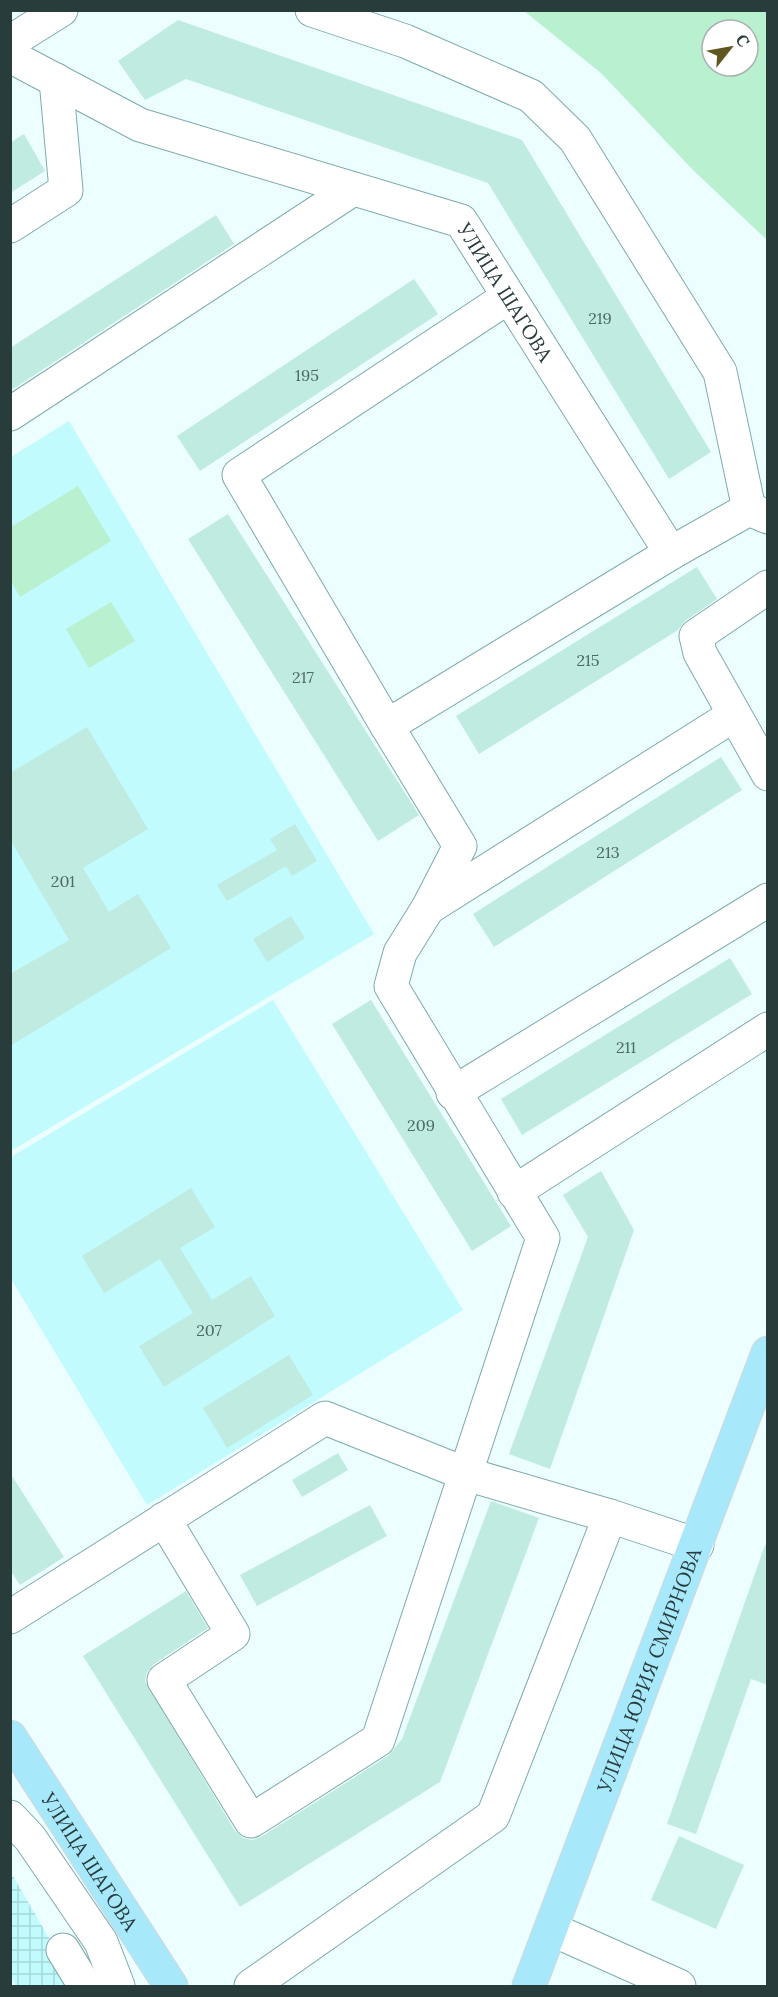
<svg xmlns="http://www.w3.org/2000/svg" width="778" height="1997" viewBox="0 0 778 1997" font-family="Lora,serif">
  <defs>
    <pattern id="industrial-grid" width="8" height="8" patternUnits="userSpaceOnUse" patternTransform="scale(1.5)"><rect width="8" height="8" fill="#c2fbfd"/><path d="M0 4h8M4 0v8" fill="none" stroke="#a7d8da"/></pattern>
  </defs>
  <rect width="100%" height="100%" fill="#ecfeff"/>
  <g fill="#c2fbfd">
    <path d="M 69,421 L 374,934 L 11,1151 L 11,457 Z"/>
    <path d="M 273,1000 L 463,1310 L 147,1505 L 11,1279 L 11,1157 Z"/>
  </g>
  <path fill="url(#industrial-grid)" d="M 10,1871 L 77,1986 L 16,1986 L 11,1977 Z"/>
  <g fill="#b9f0cf" fill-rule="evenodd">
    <path d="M 524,11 L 767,11 L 767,240 L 692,169 L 601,73 ZM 712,30 L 748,30 L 748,66 L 712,66 Z"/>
    <path d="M 78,486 L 111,541 L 20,597 L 11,581 L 11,527 Z"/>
    <path d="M 111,602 L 135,641 L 89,668 L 66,629 Z"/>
  </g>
  <g fill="#bfebe0">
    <path d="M 178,20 L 522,140 L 711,452 L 669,479 L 488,183 L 186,79 L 145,100 L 118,61 Z"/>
    <path d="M 24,134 L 45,171 L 10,193 L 10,143 Z"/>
    <path d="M 216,215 L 234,244 L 10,391 L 10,348 Z"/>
    <path d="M 414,279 L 438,314 L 200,471 L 177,436 Z"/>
    <path d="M 228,514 L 419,815 L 378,841 L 188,539 Z"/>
    <path d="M 697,567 L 717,599 L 685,621 L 678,630 L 479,754 L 456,716 Z"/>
    <path d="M 87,727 L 148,829 L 83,868 L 109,912 L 138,894 L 171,948 L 10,1046 L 10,974 L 69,940 L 10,839 L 10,773 Z"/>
    <path d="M 721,757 L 742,790 L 494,947 L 473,914 Z"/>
    <path d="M 295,824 L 317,861 L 292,876 L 286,866 L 227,901 L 217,885 L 277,850 L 270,839 Z"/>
    <path d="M 291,916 L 305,938 L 267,962 L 253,939 Z"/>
    <path d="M 730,958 L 752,994 L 522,1135 L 501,1099 Z"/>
    <path d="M 371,1000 L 511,1226 L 472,1251 L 332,1024 Z"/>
    <path d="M 601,1171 L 634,1230 L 550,1469 L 509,1454 L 588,1237 L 563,1195 Z"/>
    <path d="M 191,1188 L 215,1227 L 180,1248 L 212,1300 L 251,1276 L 275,1316 L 164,1387 L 139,1346 L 193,1313 L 160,1259 L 104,1293 L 82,1256 Z"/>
    <path d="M 289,1355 L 313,1395 L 227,1448 L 203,1408 Z"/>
    <path d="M 338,1453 L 348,1470 L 302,1497 L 292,1480 Z"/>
    <path d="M 10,1473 L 64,1557 L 20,1585 L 10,1570 Z"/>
    <path d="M 491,1501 L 539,1518 L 440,1782 L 240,1907 L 83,1656 L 186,1591 L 208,1628 L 154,1664 L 147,1672 L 145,1681 L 235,1831 L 243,1838 L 252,1840 L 261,1837 L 388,1756 L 402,1739 Z"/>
    <path d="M 370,1505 L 387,1536 L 257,1606 L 240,1575 Z"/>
    <path d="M 765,1545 L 768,1546 L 768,1685 L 751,1679 L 696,1834 L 667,1824 Z"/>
    <path d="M 679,1836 L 744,1865 L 716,1929 L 651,1900 Z"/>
  </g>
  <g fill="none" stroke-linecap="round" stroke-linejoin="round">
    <defs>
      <g id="minor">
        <path d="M 312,10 L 405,41 L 531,96 L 575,139 L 720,372 L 749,509"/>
        <path d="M 10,42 L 61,10"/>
        <path id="s1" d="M 10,56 L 140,125 L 461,221 L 671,553"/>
        <path d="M 10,226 L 66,190 L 56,80"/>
        <path d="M 508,297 L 239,475 L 387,726 L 671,553 L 749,509 L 768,517"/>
        <path d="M 10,414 L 353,189"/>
        <path d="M 768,587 L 696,636 L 700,653 L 768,774"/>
        <path d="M 428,908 L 734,715"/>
        <path d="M 453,1093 L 768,900"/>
        <path d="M 514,1192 L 768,1029"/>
        <path d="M 164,1519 L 233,1634 L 164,1680 L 251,1821 L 378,1740 L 543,1238 L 391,986 L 400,953 L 428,908 L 460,846 L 387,726"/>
        <path d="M 10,1617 L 325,1418 L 466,1474 L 610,1516 L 697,1545"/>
        <path d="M 10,1817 L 30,1838 L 101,1942 L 118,1986"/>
        <path d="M 551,1929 L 679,1986"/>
        <path d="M 63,1950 L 85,1986"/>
        <path d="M 251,1986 L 493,1816 L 610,1516"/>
      </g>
      <g id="major">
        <path id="s2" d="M 10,1737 L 171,1986"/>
        <path id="s3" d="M 529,1986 L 768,1353"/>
      </g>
    </defs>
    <use href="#minor" stroke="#7eaaab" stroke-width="35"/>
    <use href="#major" stroke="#d4d8d8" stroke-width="35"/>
    <use href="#minor" stroke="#fff" stroke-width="33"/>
    <use href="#major" stroke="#a7e8fb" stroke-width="33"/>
  </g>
  <g text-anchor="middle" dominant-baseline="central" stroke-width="5" stroke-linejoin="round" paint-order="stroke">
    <g font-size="16" fill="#4e6865">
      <text x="600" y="318">219</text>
      <text x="307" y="375">195</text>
      <text x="588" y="660">215</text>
      <text x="303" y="677">217</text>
      <text x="608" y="852">213</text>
      <text x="63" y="881">201</text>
      <text x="626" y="1047">211</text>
      <text x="421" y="1125">209</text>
      <text x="209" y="1330">207</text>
    </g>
    <g font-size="20" fill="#293c3c" stroke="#fff">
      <text stroke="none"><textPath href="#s1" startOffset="566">УЛИЦА ШАГОВА</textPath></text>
      <text stroke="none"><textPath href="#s3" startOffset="338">УЛИЦА ЮРИЯ СМИРНОВА</textPath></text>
      <text stroke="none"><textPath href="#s2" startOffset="148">УЛИЦА ШАГОВА</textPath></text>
    </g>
  </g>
  <rect width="778" height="1997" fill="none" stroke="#293c3c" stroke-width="24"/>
  <g transform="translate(730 48) rotate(59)"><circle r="28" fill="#ffffff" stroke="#a9b1b1" stroke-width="1.5"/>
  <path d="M0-4.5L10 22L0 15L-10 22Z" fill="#605622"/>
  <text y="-9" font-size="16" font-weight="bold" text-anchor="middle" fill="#293c3c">С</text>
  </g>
</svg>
